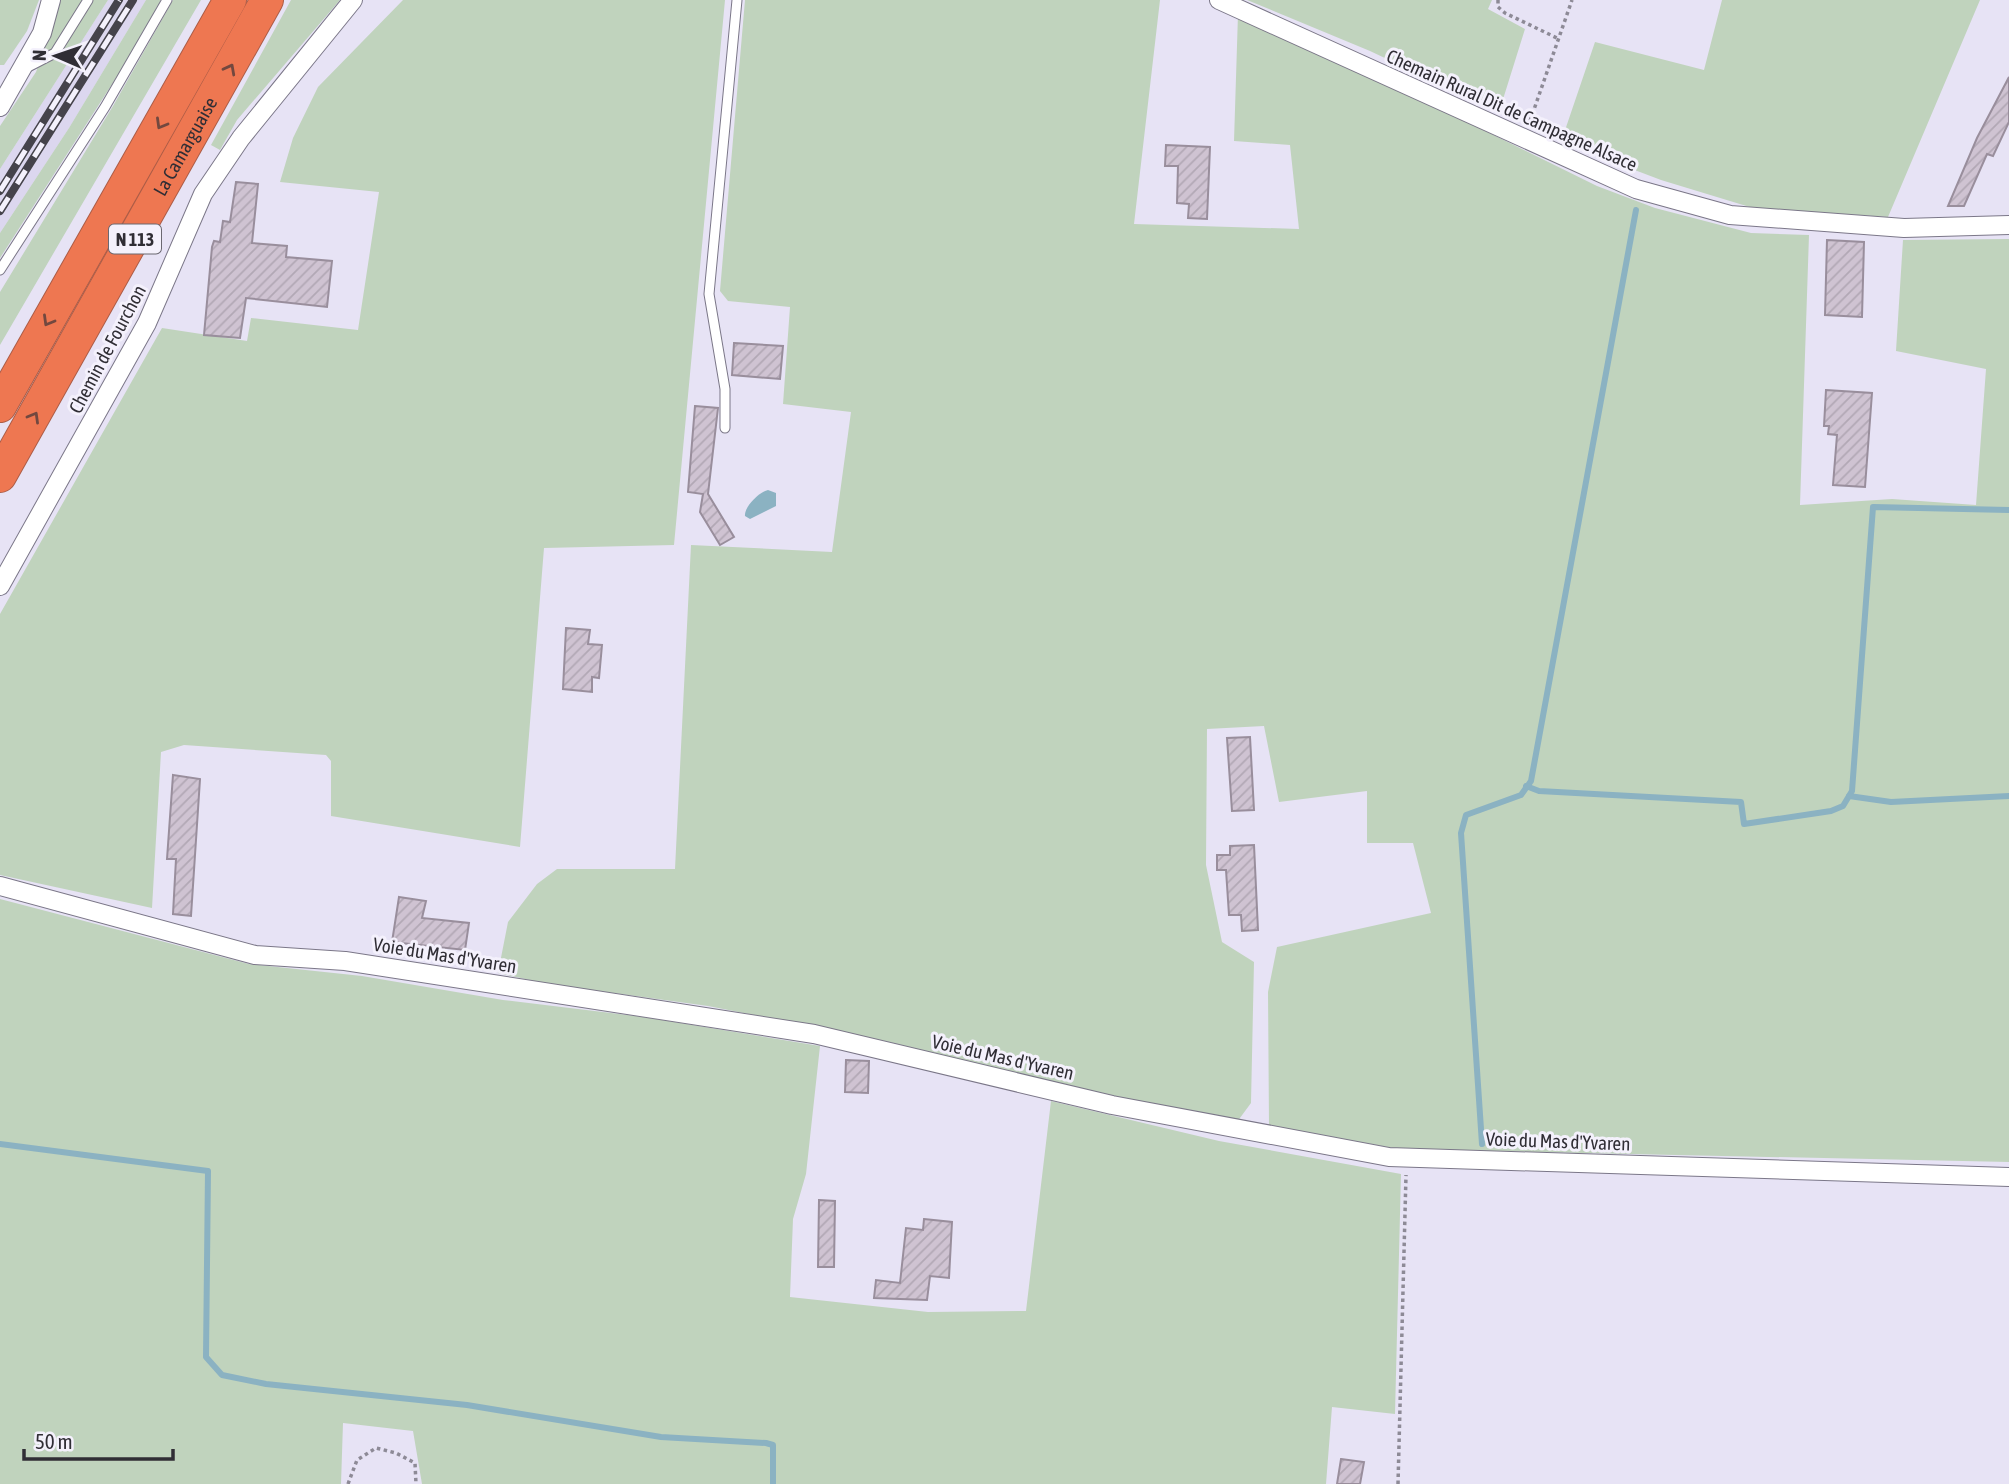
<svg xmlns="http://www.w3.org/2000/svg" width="2009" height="1484" viewBox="0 0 2009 1484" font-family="'Asap Condensed',sans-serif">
  <defs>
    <pattern id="building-hatch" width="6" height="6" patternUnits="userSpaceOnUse" patternTransform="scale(1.75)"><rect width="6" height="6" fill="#cfc3d2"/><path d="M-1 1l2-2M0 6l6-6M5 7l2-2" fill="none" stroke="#b2a8b5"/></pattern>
  </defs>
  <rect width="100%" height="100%" fill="#e7e3f5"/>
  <path fill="#dcd7ef" d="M 108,0 L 146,0 L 69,128 L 0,233 L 0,169 Z"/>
  <g fill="#c0d3bd">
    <path d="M 0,0 L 39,0 L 27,31 L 4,65 L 0,65 Z"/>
    <path d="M 61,0 L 108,0 L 0,169 L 0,126 L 36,72 Z"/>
    <path d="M 146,0 L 161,0 L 129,58 L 0,258 L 0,233 L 69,128 Z"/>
    <path d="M 173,0 L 201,0 L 0,345 L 0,292 L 113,106 Z"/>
    <path d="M 291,0 L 340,0 L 237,120 L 220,150 L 211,145 Z"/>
    <path d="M 403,0 L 725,0 L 674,545 L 544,548 L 520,847 L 331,816 L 331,761 L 326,755 L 184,745 L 161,752 L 152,908 L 0,875 L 0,614 L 162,328 L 247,341 L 251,318 L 358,330 L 379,192 L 280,182 L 293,138 L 318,87 Z"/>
    <path d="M 745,0 L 1160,0 L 1134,224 L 1299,229 L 1290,145 L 1234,141 L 1238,14 L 1362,70 L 1597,186 L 1655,208 L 1751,233 L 1809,235 L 1800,505 L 1892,499 L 1976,505 L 1986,369 L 1896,351 L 1903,240 L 2009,239 L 2009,1162 L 1398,1149 L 1269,1125 L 1268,992 L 1277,947 L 1431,913 L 1413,843 L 1367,843 L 1367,791 L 1279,802 L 1264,726 L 1207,729 L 1206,865 L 1222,942 L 1254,962 L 1251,1103 L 1237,1122 L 1170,1110 L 876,1039 L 708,1006 L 548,984 L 498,973 L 508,922 L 537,884 L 557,869 L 675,869 L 691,545 L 832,552 L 851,412 L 783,404 L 790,307 L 728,301 L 720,291 Z"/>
    <path d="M 1247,0 L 1492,0 L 1488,9 L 1525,29 L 1499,112 L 1370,51 Z"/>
    <path d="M 1722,0 L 1980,0 L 1888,217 L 1753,208 L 1661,180 L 1561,142 L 1595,42 L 1704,70 Z"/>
    <path d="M 0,899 L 249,964 L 362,976 L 503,1000 L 644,1017 L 820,1046 L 806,1174 L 793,1219 L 790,1297 L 928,1312 L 1026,1311 L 1051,1101 L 1219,1141 L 1401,1174 L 1395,1414 L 1332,1407 L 1326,1484 L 422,1484 L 413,1431 L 343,1423 L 341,1484 L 0,1484 Z"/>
  </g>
  <path fill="#8bb2c2" d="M 768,490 L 776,493 L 776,506 L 750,519 L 745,516 C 744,507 759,492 768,490 Z"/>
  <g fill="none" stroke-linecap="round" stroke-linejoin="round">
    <g stroke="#8bb2c2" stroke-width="6">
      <path d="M 1526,786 L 1539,791 L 1741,802 L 1744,824 L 1831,811 L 1843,806 L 1852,791 L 1873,507 L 2009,510"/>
      <path d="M 1849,796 L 1891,802 L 2009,796"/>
      <path d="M 0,1144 L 208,1171 L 206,1357 L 222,1375 L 266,1384 L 467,1405 L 661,1437 L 766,1443 L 773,1445 L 773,1484"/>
      <path d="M 1482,1144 L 1461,833 L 1466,815 L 1521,795 L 1531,781 L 1636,210"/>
    </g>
  </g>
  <g fill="url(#building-hatch)" stroke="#998e9c" stroke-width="2">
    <path d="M 2009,77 L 2009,122 L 1993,156 L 1987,154 L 1964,206 L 1948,206 L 1977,138 Z"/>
    <path d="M 1166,145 L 1210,147 L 1207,219 L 1188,218 L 1189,204 L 1177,203 L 1178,166 L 1165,166 Z"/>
    <path d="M 236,182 L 258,184 L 252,243 L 287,246 L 286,257 L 332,261 L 327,307 L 246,298 L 240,338 L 204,335 L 212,247 L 214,241 L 220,242 L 223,221 L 230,222 Z"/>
    <path d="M 1827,240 L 1864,242 L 1862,317 L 1825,315 Z"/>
    <path d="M 734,343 L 783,346 L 780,379 L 732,375 Z"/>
    <path d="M 1826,390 L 1872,393 L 1865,487 L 1833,485 L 1837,435 L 1828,434 L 1829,426 L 1824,426 Z"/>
    <path d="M 695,406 L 718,408 L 708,494 L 734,537 L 720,545 L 700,512 L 703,494 L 688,492 Z"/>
    <path d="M 566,628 L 590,630 L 588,644 L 602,645 L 599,678 L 592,677 L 592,692 L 563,689 Z"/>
    <path d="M 1250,737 L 1254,810 L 1232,811 L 1227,738 Z"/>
    <path d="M 173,775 L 200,779 L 191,916 L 173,914 L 176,859 L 167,859 Z"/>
    <path d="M 1254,845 L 1258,930 L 1242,931 L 1241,915 L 1229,915 L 1226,870 L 1217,870 L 1217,855 L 1230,855 L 1230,846 Z"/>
    <path d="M 399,897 L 426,901 L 422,918 L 469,923 L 465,950 L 392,942 Z"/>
    <path d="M 846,1060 L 869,1061 L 868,1093 L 845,1092 Z"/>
    <path d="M 819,1200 L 835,1201 L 834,1267 L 818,1267 Z"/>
    <path d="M 924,1219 L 952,1222 L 949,1278 L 930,1276 L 927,1300 L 874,1298 L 876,1280 L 900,1283 L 906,1228 L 923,1230 Z"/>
    <path d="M 1341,1459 L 1364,1462 L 1360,1484 L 1337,1484 Z"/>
  </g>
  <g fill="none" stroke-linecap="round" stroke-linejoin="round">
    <defs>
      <g id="lane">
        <path d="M 26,68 L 55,53 L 88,0"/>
        <path d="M 0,270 L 105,107 L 167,0"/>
        <path d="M 725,428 L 725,389 L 709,294 L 737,0"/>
      </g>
      <g id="street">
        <path d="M 1219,0 L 1636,189 L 1730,215 L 1904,228 L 2009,225"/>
        <path d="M 0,107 L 42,33 L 51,0"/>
        <path d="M 0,586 L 147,323 L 203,194 L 241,138 L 353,0"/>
        <path d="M 0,886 L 255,955 L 345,961 L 814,1034 L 1112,1105 L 1389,1157 L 2009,1177"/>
      </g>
      <g id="highway">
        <path d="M 0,406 L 230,0"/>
        <path id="s1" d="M 0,476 L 267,0"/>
      </g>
    </defs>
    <use href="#lane" stroke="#7b7788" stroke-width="11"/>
    <use href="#street" stroke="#7b7788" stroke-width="20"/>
    <use href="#highway" stroke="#ac5d47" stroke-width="34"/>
    <g stroke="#8d8a96" stroke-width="3.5" stroke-dasharray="3.5 3.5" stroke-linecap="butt">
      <path d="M 1498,0 L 1498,7 L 1505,13 L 1557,38"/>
      <path d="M 1530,121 L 1572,0"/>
      <path d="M 348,1484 L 357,1460 L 376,1448 L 396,1453 L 415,1463 L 416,1484"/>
      <path d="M 1398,1484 L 1406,1175"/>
    </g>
    <use href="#lane" stroke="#fff" stroke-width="9"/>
    <use href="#street" stroke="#fff" stroke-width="18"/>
    <use href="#highway" stroke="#ee7751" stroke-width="32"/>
    <defs>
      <g id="rail">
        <path d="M 0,191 L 119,0"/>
        <path d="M 0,211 L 133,0"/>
      </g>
    </defs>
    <use href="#rail" stroke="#45434b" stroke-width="8"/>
    <use href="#rail" stroke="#f4f1fc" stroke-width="5" stroke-dasharray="16" stroke-linecap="butt"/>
  </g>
  <defs><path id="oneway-chevron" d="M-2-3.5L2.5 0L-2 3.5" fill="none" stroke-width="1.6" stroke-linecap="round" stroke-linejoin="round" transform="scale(1.75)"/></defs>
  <g stroke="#72483f">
    <use href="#oneway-chevron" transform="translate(230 69) rotate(-62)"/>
    <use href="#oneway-chevron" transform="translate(161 124) rotate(120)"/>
    <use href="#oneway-chevron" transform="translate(48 321) rotate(120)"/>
    <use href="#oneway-chevron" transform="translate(34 417) rotate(-60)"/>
  </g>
  <g text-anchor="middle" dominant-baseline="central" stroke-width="6" stroke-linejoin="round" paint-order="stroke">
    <rect fill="#f4f1fc" stroke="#6b6871" stroke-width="2" x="109" y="224.5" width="52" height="29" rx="5"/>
    <g font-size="18" font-weight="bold" fill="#302e35">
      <text x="135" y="239">N 113</text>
    </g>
    <g font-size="19" fill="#302e35" stroke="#f4f1fc">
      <text transform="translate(1512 110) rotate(24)">Chemain Rural Dit de Campagne Alsace</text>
      <text stroke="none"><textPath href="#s1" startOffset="378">La Camarguaise</textPath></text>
      <text transform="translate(107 349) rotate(-62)">Chemin de Fourchon</text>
      <text transform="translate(445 955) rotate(9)">Voie du Mas d'Yvaren</text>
      <text transform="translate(1003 1057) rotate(13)">Voie du Mas d'Yvaren</text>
      <text transform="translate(1558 1141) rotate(2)">Voie du Mas d'Yvaren</text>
    </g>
  </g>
  <g transform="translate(56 56) rotate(272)" stroke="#f4f1fc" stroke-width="5" paint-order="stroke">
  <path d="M0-5L12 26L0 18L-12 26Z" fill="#302e35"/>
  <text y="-10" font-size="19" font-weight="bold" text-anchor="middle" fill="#302e35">N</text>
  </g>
  <path d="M24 1449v10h149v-10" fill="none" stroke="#302e35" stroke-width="3.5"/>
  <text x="35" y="1449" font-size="21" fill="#302e35" stroke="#f4f1fc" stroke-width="5" paint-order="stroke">50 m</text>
</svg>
